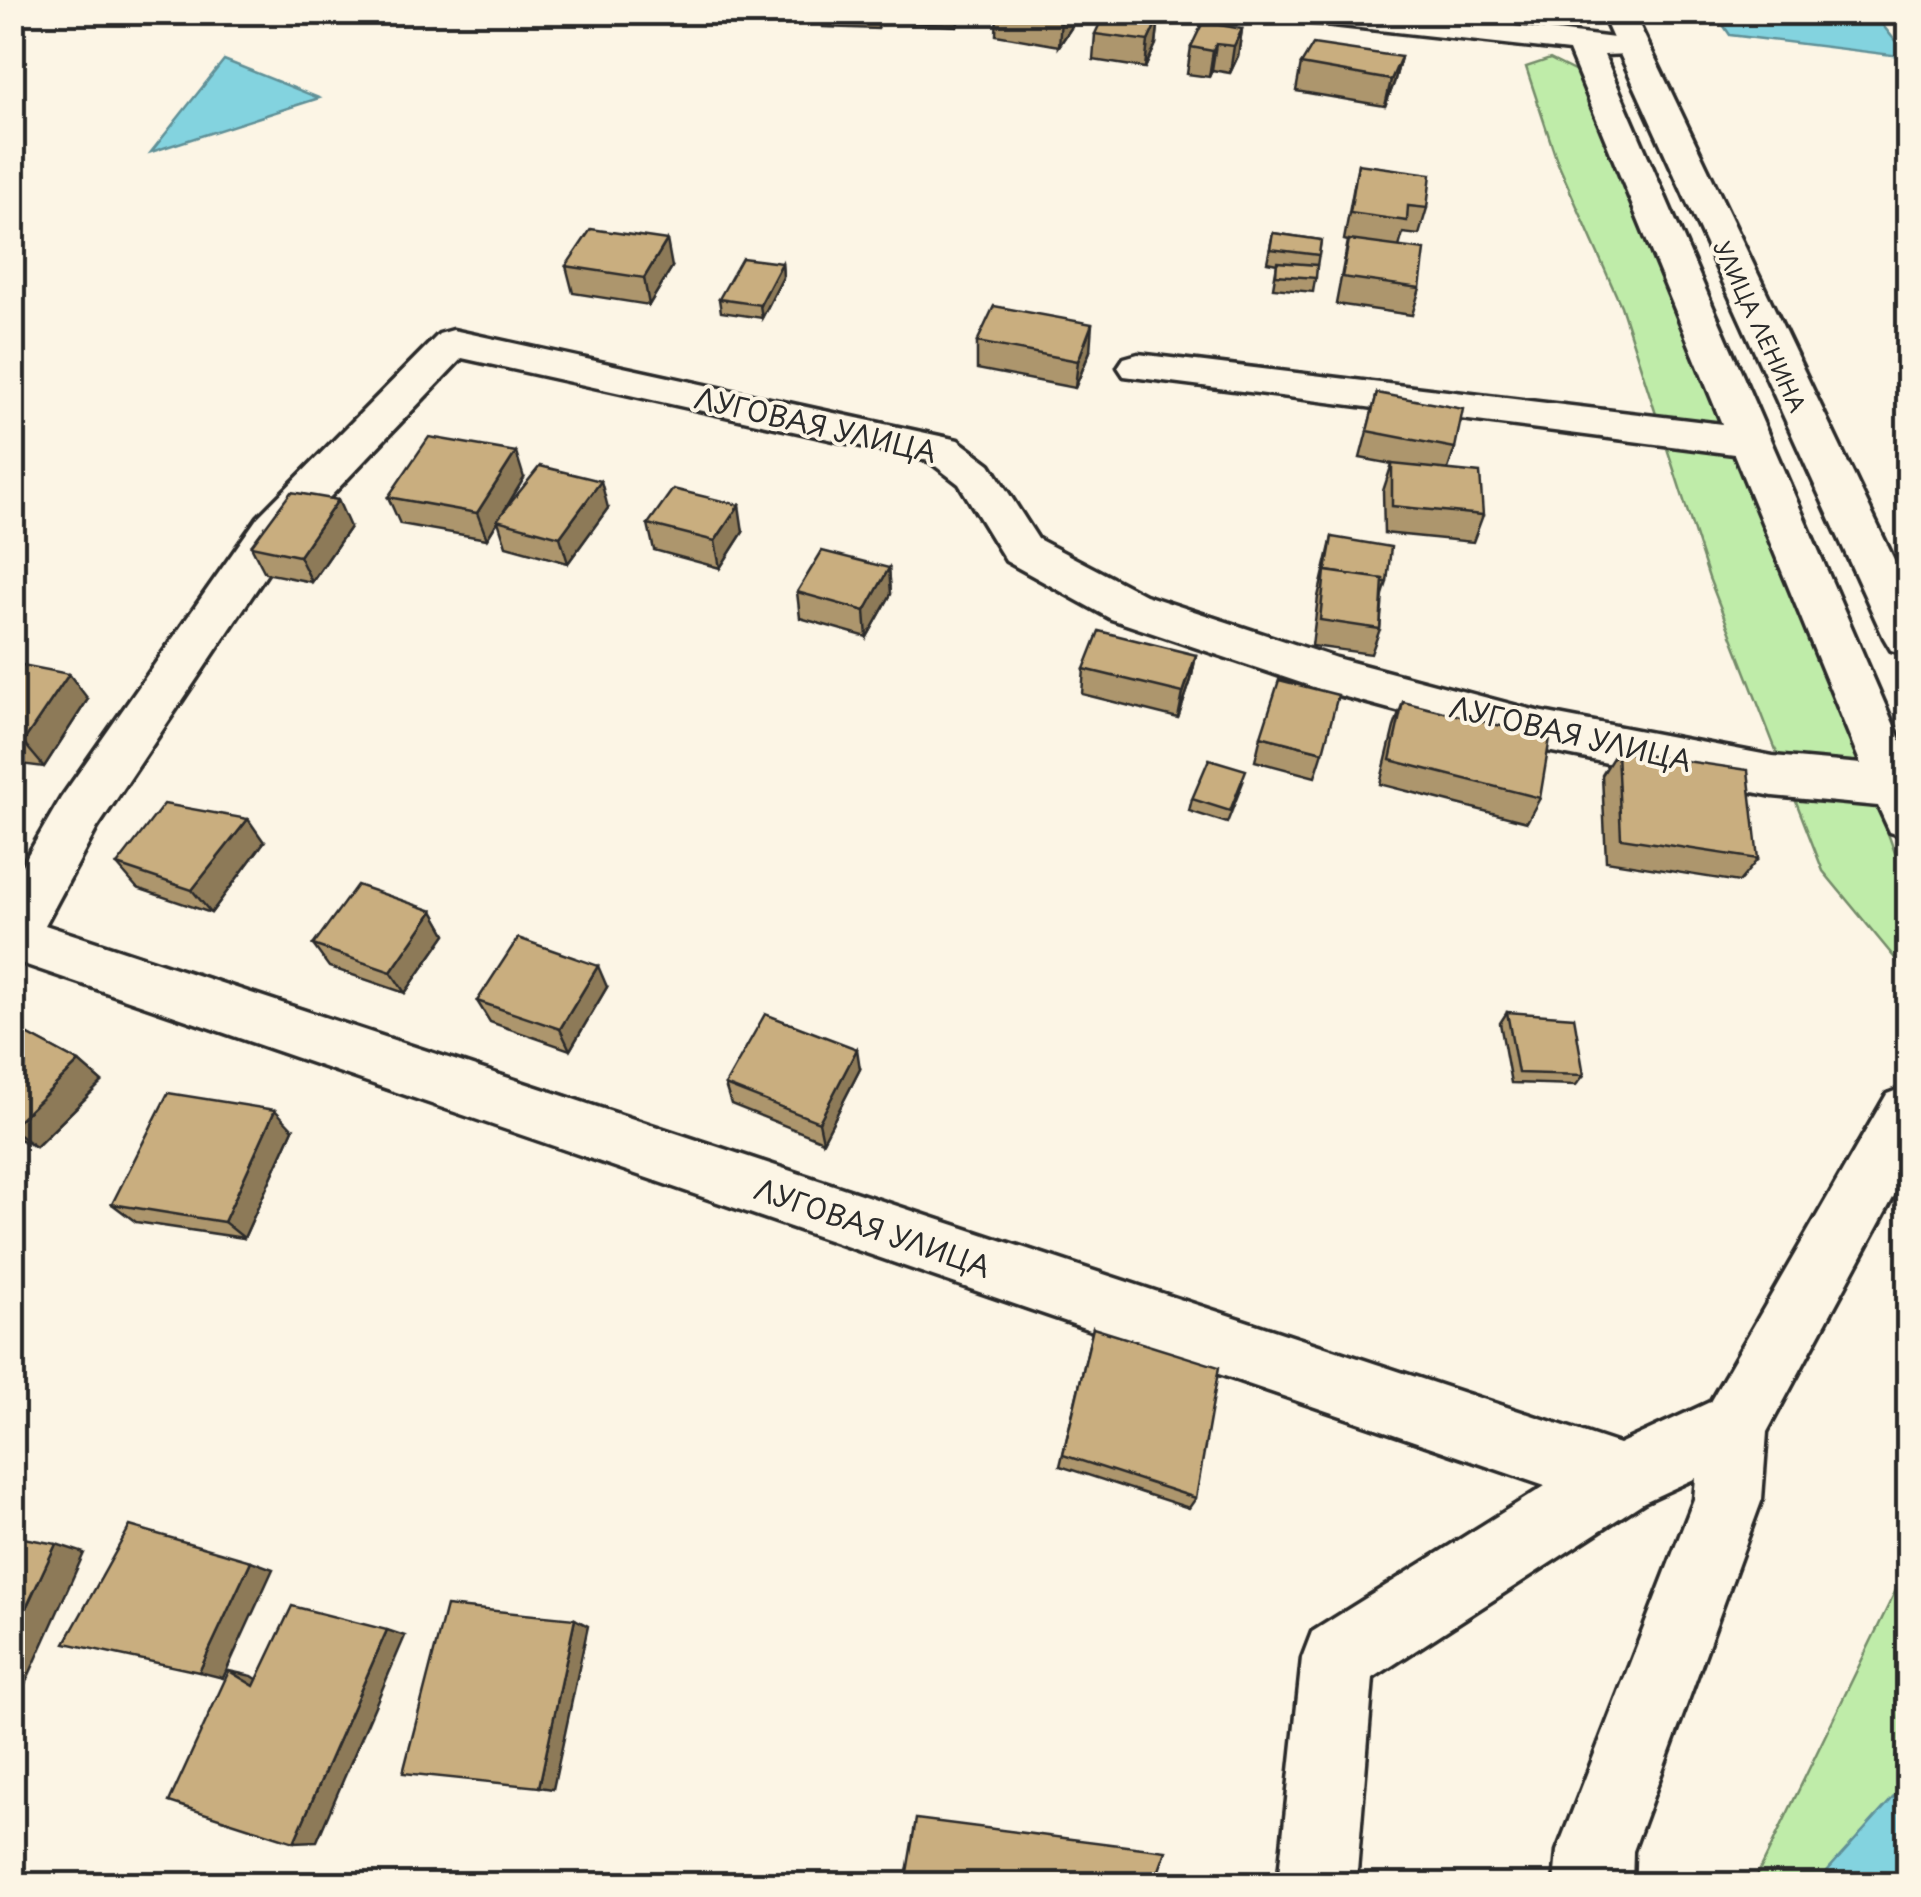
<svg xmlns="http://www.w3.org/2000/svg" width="1921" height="1897" viewBox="0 0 1921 1897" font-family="'Playpen Sans',sans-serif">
  <rect width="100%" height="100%" fill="#fcf5e5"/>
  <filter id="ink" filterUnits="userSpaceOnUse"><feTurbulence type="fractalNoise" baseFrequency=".01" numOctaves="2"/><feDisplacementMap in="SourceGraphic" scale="20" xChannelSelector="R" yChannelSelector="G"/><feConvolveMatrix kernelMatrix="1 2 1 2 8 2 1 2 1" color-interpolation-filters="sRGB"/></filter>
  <g filter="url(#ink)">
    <g fill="#bfeca9" stroke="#758c6a" stroke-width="2.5">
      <path d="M 1550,59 L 1588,78 L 1804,600 L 1908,889 L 1908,974 L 1823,871 L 1709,578 L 1621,306 L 1557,161 L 1526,67 Z"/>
      <path d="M 1908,1565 L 1908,1884 L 1754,1884 L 1756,1878 Z"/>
    </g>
    <g fill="#83d3df" stroke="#609097" stroke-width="2.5">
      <path d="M 1715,13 L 1873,13 L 1908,57 L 1730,35 Z"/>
      <path d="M 224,60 L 319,98 L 151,152 Z"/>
      <path d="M 1908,1781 L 1908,1884 L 1819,1884 L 1819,1880 Z"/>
    </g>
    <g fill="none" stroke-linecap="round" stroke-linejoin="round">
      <defs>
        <path id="minor" d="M 1290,12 L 1398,12 L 1631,40 L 1636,47 L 1631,54 L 1604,55 L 1908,758 L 1908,838 L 1890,832 L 1878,806 L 1773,796 L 1537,749 L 1331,693 L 1111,619 L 1006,561 L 959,484 L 929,461 L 462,358 L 290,539 L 97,828 L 45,925 L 1619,1444 L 1710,1402 L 1887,1094 L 1908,1086 L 1908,1170 L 1767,1432 L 1762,1499 L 1633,1851 L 1632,1884 L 1554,1884 L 1557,1851 L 1694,1499 L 1696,1478 L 1644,1502 L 1373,1678 L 1356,1884 L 1278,1884 L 1302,1658 L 1312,1632 L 1545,1486 L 12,960 L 12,882 L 61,798 L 258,517 L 439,334 L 453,330 L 958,440 L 990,464 L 1038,539 L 1145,595 L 1336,658 L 1537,711 L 1773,756 L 1861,764 L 1734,454 L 1124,376 L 1118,367 L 1124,358 L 1138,354 L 1722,424 L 1569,51 L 1306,22 L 1295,19 Z"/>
        <path id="major" d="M 1601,12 L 1633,12 L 1908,589 L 1908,655 L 1891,650 L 1884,638 Z"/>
      </defs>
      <use href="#minor" stroke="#2b2b2b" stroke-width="7"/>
      <use href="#major" stroke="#2b2b2b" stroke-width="7"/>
      <use href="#minor" fill="#fcf5e5" fill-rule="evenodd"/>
      <use href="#major" fill="#fcf5e5" fill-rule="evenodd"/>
    </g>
    <g fill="#ad966d" stroke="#2b2b2b" stroke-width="2.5">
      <path d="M 753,12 L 802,12 L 797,19 Z"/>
      <path d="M 821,12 L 882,12 L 878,29 L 823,27 Z"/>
      <path d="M 902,12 L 962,12 L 957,26 L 902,22 Z"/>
      <path d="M 997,12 L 1072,12 L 1071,28 L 1059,46 L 996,35 Z"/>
      <path d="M 1159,17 L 1156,44 L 1145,68 L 1093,60 L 1095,34 Z"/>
      <path d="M 1242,29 L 1238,56 L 1230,73 L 1212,70 L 1209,77 L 1187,74 L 1191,47 Z"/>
      <path d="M 1401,57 L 1394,83 L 1385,106 L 1296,91 L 1301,64 Z"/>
      <path d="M 1358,164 L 1427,208 L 1419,235 L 1403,233 L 1399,247 L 1420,288 L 1412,315 L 1336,304 L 1348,241 L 1344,240 Z"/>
      <path d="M 1273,233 L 1321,240 L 1313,292 L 1273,288 L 1277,264 L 1267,262 Z"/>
      <path d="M 782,263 L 783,277 L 762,318 L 721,312 L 719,299 Z"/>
      <path d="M 566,266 L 672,267 L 649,305 L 573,293 Z"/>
      <path d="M 977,342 L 1090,351 L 1075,388 L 977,369 Z"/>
      <path d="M 1377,393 L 1455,448 L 1448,469 L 1483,515 L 1473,542 L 1384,533 L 1383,491 L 1392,464 L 1360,458 Z"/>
      <path d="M 524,478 L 503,512 L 608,508 L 568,563 L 506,546 L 498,521 L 487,539 L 400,524 L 388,497 Z"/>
      <path d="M 648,524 L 743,532 L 720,568 L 654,550 Z"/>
      <path d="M 350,527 L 312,582 L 265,573 L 251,546 Z"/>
      <path d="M 1332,537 L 1387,582 L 1383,595 L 1380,629 L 1371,654 L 1312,646 L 1318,597 Z"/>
      <path d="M 889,568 L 891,594 L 867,637 L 800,618 L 797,592 Z"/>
      <path d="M 1196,655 L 1191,680 L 1178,718 L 1082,694 L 1084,669 Z"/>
      <path d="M 12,663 L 88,699 L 44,767 L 12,763 Z"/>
      <path d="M 1403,702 L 1540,798 L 1527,822 L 1380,784 L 1394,727 Z"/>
      <path d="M 1261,736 L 1323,752 L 1315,777 L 1255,761 Z"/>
      <path d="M 1617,751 L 1758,859 L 1739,882 L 1606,861 L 1602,775 Z"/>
      <path d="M 1243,782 L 1227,823 L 1189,811 L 1192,799 Z"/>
      <path d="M 264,842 L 211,913 L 137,888 L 117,865 Z"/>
      <path d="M 433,911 L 446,934 L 405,993 L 329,967 L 313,945 Z"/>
      <path d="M 607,987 L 570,1050 L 490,1022 L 477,1001 Z"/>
      <path d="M 1507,1012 L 1584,1075 L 1576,1085 L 1511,1083 L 1500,1023 Z"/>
      <path d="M 12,1026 L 79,1062 L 102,1082 L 36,1147 L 12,1136 Z"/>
      <path d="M 860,1069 L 823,1141 L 731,1104 L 725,1085 Z"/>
      <path d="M 293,1129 L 244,1238 L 136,1222 L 112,1204 Z"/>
      <path d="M 1093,1328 L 1196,1498 L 1189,1508 L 1060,1466 Z"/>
    </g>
    <g fill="#8d7a59" stroke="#2b2b2b" stroke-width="2.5">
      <path d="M 878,12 L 882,12 L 878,29 Z"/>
      <path d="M 1065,12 L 1072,12 L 1071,28 L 1059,46 L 1061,19 Z"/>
      <path d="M 1159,17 L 1156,44 L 1145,68 L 1148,41 Z"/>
      <path d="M 1242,29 L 1238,56 L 1230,73 L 1234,46 Z"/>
      <path d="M 1216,44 L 1212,70 L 1209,77 L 1213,51 Z"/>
      <path d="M 1401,57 L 1394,83 L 1385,106 L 1391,80 Z"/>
      <path d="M 667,240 L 672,267 L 649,305 L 644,278 Z"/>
      <path d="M 782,263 L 783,277 L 762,318 L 760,305 Z"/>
      <path d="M 1092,324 L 1090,351 L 1075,388 L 1078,361 Z"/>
      <path d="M 516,452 L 524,478 L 487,539 L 477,513 Z"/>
      <path d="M 601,481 L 608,508 L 568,563 L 560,537 Z"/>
      <path d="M 338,500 L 350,527 L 312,582 L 299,556 Z"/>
      <path d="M 739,505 L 743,532 L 720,568 L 715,541 Z"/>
      <path d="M 889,568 L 891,594 L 867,637 L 865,611 Z"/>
      <path d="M 1196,655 L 1191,680 L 1178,718 L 1183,693 Z"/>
      <path d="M 69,674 L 88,699 L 44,767 L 23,742 Z"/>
      <path d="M 248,819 L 264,842 L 211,913 L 192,890 Z"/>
      <path d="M 433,911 L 446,934 L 405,993 L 391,972 Z"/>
      <path d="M 598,966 L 607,987 L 570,1050 L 560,1029 Z"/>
      <path d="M 857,1049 L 860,1069 L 823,1141 L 819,1122 Z"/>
      <path d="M 79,1062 L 102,1082 L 36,1147 L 12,1130 L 12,1127 Z"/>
      <path d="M 275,1110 L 293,1129 L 244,1238 L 224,1222 Z"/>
      <path d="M 56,1544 L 84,1553 L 15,1706 L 12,1706 L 12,1638 Z"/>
      <path d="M 251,1561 L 273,1569 L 223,1678 L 199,1672 Z"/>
      <path d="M 575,1619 L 588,1626 L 553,1789 L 539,1787 Z"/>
      <path d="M 387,1630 L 405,1636 L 317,1841 L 294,1842 Z"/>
      <path d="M 229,1671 L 252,1676 L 276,1691 L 254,1686 Z"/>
    </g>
    <g fill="#c9ae7f" stroke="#2b2b2b" stroke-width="2.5">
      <path d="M 1021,12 L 1065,12 L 1061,19 Z"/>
      <path d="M 1105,12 L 1125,12 L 1159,17 L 1148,41 L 1095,34 Z"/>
      <path d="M 1203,22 L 1242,29 L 1234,46 L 1216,44 L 1213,51 L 1191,47 Z"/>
      <path d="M 1313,44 L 1401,57 L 1391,80 L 1301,64 Z"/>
      <path d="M 1358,164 L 1431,174 L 1427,208 L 1408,206 L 1407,221 L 1350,213 Z"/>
      <path d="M 591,229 L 667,240 L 644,278 L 566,266 Z"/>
      <path d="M 1273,233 L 1321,240 L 1319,255 L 1270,249 Z"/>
      <path d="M 1349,240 L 1425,250 L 1420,288 L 1342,277 Z"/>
      <path d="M 742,258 L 782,263 L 760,305 L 719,299 Z"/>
      <path d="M 1277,262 L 1317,265 L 1316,278 L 1276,275 Z"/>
      <path d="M 994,306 L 1092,324 L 1078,361 L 977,342 Z"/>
      <path d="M 1377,393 L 1463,409 L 1455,448 L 1367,431 Z"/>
      <path d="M 429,437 L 516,452 L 477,513 L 388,497 Z"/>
      <path d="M 1392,464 L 1480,473 L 1483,515 L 1392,506 Z"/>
      <path d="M 540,466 L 601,481 L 560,537 L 497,520 Z"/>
      <path d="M 673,489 L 739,505 L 715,541 L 648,524 Z"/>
      <path d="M 291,492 L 338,500 L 299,556 L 251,546 Z"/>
      <path d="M 1332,537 L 1391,547 L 1387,582 L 1383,582 L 1383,579 L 1326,571 Z"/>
      <path d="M 822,551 L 889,568 L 865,611 L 797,592 Z"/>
      <path d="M 1325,571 L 1383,579 L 1380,629 L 1320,620 Z"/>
      <path d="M 1099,631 L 1196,655 L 1183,693 L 1084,669 Z"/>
      <path d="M 12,663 L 69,674 L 23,742 L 12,741 Z"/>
      <path d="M 1279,680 L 1338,695 L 1323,752 L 1261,736 Z"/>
      <path d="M 1403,702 L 1550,738 L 1540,798 L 1390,760 Z"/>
      <path d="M 1617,751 L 1748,770 L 1758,859 L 1621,838 Z"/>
      <path d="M 1209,759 L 1246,770 L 1230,811 L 1192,799 Z"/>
      <path d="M 164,804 L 248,819 L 192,890 L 117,865 Z"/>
      <path d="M 357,885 L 433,911 L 391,972 L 313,945 Z"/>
      <path d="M 518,938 L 598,966 L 560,1029 L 477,1001 Z"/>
      <path d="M 1507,1012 L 1574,1017 L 1584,1075 L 1518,1073 Z"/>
      <path d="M 765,1014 L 857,1049 L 819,1122 L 725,1085 Z"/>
      <path d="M 12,1026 L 79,1062 L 12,1127 Z"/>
      <path d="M 168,1093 L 275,1110 L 224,1222 L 112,1204 Z"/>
      <path d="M 1093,1328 L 1219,1367 L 1196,1498 L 1063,1455 Z"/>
      <path d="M 130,1526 L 251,1561 L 199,1672 L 65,1643 Z"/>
      <path d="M 12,1536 L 56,1544 L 12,1638 Z"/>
      <path d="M 292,1606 L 387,1630 L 294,1842 L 169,1802 L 229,1671 L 254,1686 Z"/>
      <path d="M 446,1606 L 575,1619 L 539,1787 L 403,1773 Z"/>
      <path d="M 916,1819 L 1166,1851 L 1154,1884 L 905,1884 Z"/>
    </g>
  </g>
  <g text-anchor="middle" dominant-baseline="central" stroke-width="8" stroke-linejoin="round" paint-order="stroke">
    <g font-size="22" fill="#2b2b2b" stroke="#fcf5e5">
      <text transform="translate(1761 326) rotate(65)">УЛИЦА ЛЕНИНА</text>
    </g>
    <g font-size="28" fill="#2b2b2b" stroke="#fcf5e5">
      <text transform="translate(816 424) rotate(13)">ЛУГОВАЯ УЛИЦА</text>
      <text transform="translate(1571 733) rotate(13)">ЛУГОВАЯ УЛИЦА</text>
      <text transform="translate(873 1227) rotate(19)">ЛУГОВАЯ УЛИЦА</text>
    </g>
  </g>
  <rect width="1921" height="1897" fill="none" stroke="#fcf5e5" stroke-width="50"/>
  <rect x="25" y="25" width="1871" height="1847" fill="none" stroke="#2b2b2b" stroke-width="4" filter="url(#ink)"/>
</svg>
